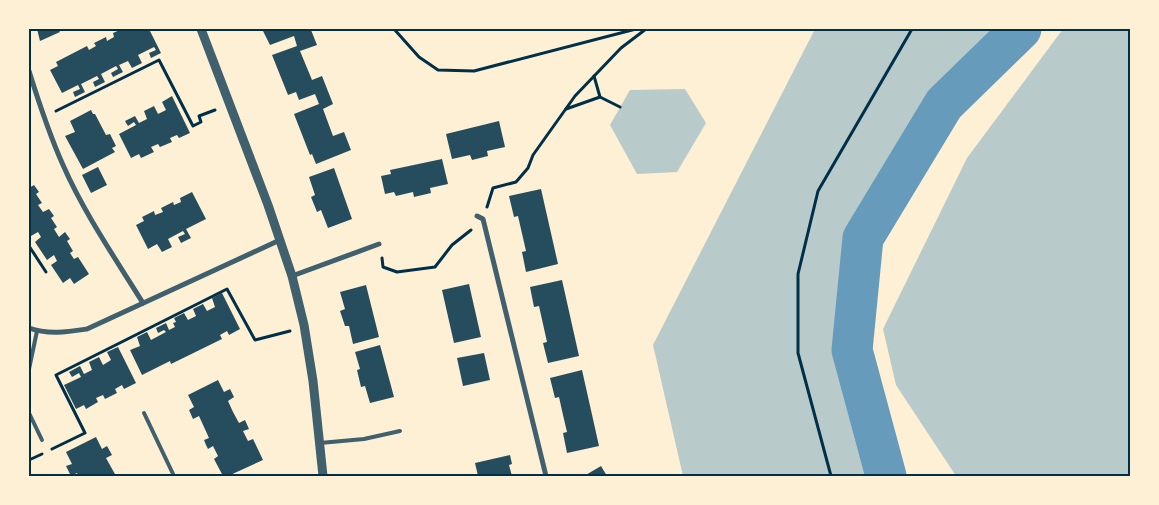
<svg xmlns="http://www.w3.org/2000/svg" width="1159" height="505" viewBox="0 0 1159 505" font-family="'Exo 2',sans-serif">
  <rect width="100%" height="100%" fill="#fdf0d5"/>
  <g fill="#b9caca">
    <path d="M 815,29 L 991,29 L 923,123 L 884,207 L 838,286 L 834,353 L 867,423 L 875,476 L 683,476 L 653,345 Z"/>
    <path d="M 1063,29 L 1130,29 L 1130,476 L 956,476 L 896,385 L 883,329 L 967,158 Z"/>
    <path d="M 685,89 L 706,123 L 677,172 L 637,174 L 610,125 L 630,90 Z"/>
  </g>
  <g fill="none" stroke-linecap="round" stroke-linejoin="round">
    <path stroke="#669bbc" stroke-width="41" d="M 886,476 L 852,350 L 863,238 L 944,104 L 1021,29"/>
  </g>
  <g fill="#264d5e">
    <path d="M 37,29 L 58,29 L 60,32 L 40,41 Z"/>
    <path d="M 122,29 L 125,29 L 126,31 L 131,29 L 149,29 L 161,53 L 151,58 L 149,53 L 156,50 L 154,47 L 138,55 L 142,63 L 132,68 L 128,61 L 119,65 L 123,72 L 113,77 L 111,73 L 118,69 L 116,66 L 101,74 L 105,82 L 95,87 L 93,82 L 99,79 L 97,76 L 81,84 L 85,92 L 75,97 L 73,92 L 80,89 L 78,85 L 62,93 L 50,70 L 58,66 L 56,62 L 87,46 L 89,50 L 96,46 L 94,43 L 106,37 L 107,41 L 114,37 L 113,33 Z"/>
    <path d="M 262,29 L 305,29 L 306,31 L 311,30 L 317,45 L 300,51 L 312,80 L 322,76 L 333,104 L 323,109 L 333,136 L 344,132 L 351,150 L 316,164 L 312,154 L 310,155 L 294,114 L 319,104 L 315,94 L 299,100 L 296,92 L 288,95 L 272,55 L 297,46 L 294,36 L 270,45 Z"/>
    <path d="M 172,96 L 190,133 L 179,138 L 177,135 L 170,138 L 172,142 L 160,147 L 158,144 L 151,147 L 154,152 L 141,158 L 139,154 L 131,158 L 119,134 L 136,125 L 134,122 L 128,126 L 125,121 L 135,116 L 139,123 L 147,119 L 144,111 L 154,106 L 158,114 L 166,110 L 162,102 Z"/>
    <path d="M 91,110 L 93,114 L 95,114 L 106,135 L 110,134 L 116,146 L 112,148 L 115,152 L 83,169 L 65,136 L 75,132 L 70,121 Z"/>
    <path d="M 499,121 L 505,147 L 487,151 L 488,156 L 472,160 L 470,155 L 452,159 L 446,134 Z"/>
    <path d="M 442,159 L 448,184 L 430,188 L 431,193 L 414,197 L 413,192 L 396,196 L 394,192 L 385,194 L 381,176 L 391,174 L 390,170 Z"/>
    <path d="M 98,167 L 107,185 L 91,193 L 82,175 Z"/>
    <path d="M 334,168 L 352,219 L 328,228 L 321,210 L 317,212 L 311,197 L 315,195 L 309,177 Z"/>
    <path d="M 34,185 L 39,192 L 36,194 L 42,203 L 38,205 L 43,212 L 49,209 L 54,216 L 51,218 L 57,227 L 54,229 L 59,237 L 65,232 L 70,239 L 67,241 L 73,251 L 70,253 L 74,259 L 78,257 L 89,274 L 74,284 L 70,278 L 63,283 L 51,265 L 57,261 L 54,255 L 47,260 L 35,242 L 41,237 L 38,232 L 31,236 L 29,232 L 29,188 Z"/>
    <path d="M 541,189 L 558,264 L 526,272 L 522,252 L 526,251 L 518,216 L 514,217 L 509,196 Z"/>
    <path d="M 192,192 L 206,219 L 186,229 L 191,238 L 181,243 L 178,237 L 185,234 L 183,231 L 168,239 L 172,247 L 162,252 L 157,244 L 148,249 L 136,225 L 144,221 L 142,217 L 154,211 L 155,215 L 163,212 L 161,208 L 173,202 L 174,205 L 181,202 L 180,198 Z"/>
    <path d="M 562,280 L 579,356 L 548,363 L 543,343 L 547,342 L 539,306 L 534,307 L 530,287 Z"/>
    <path d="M 469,284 L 481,337 L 454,343 L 442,290 Z"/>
    <path d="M 366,285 L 379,337 L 353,344 L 349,326 L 345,326 L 340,311 L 345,309 L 340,292 Z"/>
    <path d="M 222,293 L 240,329 L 229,335 L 227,331 L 220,335 L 222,339 L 171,364 L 170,361 L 142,375 L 130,350 L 140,346 L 137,337 L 147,332 L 151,340 L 166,332 L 164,330 L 158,333 L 156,328 L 166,323 L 169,330 L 175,327 L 173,323 L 176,322 L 174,318 L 184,313 L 188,320 L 196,316 L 193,309 L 203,304 L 207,311 L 215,307 L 212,298 Z"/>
    <path d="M 380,345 L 394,397 L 370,403 L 365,386 L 361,387 L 357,370 L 360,369 L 355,352 Z"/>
    <path d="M 118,347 L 136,383 L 124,389 L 122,385 L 115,389 L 117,393 L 105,399 L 103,395 L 96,398 L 98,402 L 86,409 L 84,405 L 76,409 L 64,385 L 81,377 L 79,373 L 72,377 L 69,372 L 80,366 L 84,374 L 92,370 L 89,362 L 99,357 L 103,365 L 111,360 L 107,352 Z"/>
    <path d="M 484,353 L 490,380 L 463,386 L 457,358 Z"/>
    <path d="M 582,370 L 599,446 L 567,453 L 563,433 L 567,432 L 563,415 L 559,397 L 555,398 L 550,378 Z"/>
    <path d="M 218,380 L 224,392 L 230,389 L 234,397 L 228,401 L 233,412 L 239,423 L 245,420 L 249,429 L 243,431 L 248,441 L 253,439 L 263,460 L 228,476 L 223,476 L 214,459 L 218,456 L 213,446 L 208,449 L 206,445 L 204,440 L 209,438 L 199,416 L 193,419 L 189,410 L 194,407 L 188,395 Z"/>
    <path d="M 96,437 L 102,449 L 107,446 L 112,455 L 106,458 L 116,476 L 78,476 L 77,473 L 71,476 L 66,466 L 72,464 L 66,452 Z"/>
    <path d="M 510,455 L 512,464 L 509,465 L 512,476 L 478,476 L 475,463 Z"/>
    <path d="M 601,466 L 607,476 L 584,476 Z"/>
  </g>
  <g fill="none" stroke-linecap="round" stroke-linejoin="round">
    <g stroke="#003049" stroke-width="3">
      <path d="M 394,29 L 419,57 L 438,70 L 474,71 L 636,29"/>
      <path d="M 600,97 L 620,107"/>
      <path d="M 566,109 L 600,97 L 594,76"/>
      <path d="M 56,111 L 159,60 L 193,126 L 201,122 L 199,116 L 215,110"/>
      <path d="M 487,207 L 493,188 L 516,182 L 528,168 L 533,155 L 575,96 L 621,48 L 646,29"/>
      <path d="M 29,246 L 46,272"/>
      <path d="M 382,258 L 383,267 L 397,272 L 435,267 L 452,245 L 471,230"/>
      <path d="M 52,449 L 85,433 L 56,375 L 227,289 L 255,340 L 290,331"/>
      <path d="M 29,460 L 42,454"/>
      <path d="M 831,476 L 798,353 L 798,274 L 818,191 L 912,29"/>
    </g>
    <g stroke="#3f606c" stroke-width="4">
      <path d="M 29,369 L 37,331"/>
      <path d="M 29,413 L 42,440"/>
      <path d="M 144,413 L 174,476"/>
      <path d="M 320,443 L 364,439 L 400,431"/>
    </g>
    <g stroke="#3f606c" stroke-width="5">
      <path d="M 29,71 C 39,103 49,134 63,165 C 84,213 115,258 143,303"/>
      <path d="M 477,216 L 483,219 L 546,476"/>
      <path d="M 292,276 L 379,244"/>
      <path d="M 29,328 C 48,335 67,332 87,329 L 280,240"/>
    </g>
    <path stroke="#3f606c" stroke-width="9" d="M 201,29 L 268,205 L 292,276 L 304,325 L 313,381 L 323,476"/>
  </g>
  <rect width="1159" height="505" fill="none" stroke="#fdf0d5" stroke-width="60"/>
  <rect x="30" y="30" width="1099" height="445" fill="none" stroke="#003049" stroke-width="2"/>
</svg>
